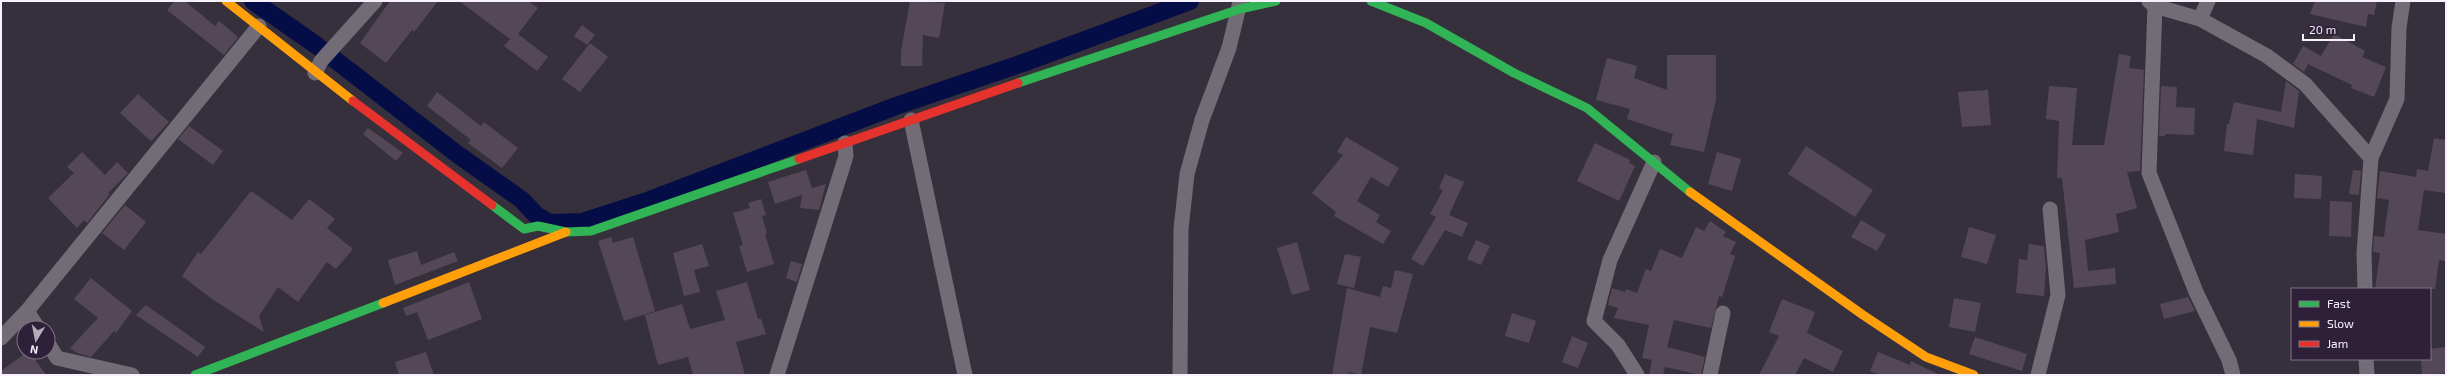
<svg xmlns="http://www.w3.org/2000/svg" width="2447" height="376" viewBox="0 0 2447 376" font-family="'Exo 2',sans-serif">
  <rect width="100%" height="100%" fill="#36303c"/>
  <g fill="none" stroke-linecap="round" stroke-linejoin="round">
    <path stroke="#050d46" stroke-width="18" d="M 253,1 L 316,45 L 457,154 L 522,200 L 536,215 L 549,223 L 582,222 L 650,200 L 896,106 L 1023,63 L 1190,1"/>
  </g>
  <g fill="#554856">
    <path d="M 175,1 L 185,1 L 215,26 L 219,21 L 238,37 L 224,55 L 167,10 Z"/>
    <path d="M 390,1 L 438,1 L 414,32 L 412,30 L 386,63 L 360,43 Z"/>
    <path d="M 459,1 L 528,1 L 538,8 L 518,34 L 548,57 L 537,71 L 504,46 L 510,39 Z"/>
    <path d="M 910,1 L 945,3 L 939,38 L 923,35 L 922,66 L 901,66 L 901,51 Z"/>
    <path d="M 2315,1 L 2377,1 L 2374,15 L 2368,14 L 2366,27 L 2310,14 Z"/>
    <path d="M 582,25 L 595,35 L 587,45 L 574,36 Z"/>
    <path d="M 2334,34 L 2365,51 L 2362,57 L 2386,67 L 2374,97 L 2351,88 L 2352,85 L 2308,64 L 2304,72 L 2293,64 L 2303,46 L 2321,56 Z"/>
    <path d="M 590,43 L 608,57 L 580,92 L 562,79 Z"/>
    <path d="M 2119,54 L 2131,56 L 2129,68 L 2144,70 L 2140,171 L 2127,172 L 2137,208 L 2116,214 L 2119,232 L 2085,240 L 2088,271 L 2115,268 L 2116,284 L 2074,288 L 2062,178 L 2057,178 L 2059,121 L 2046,119 L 2049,86 L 2077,88 L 2072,145 L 2104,145 Z"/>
    <path d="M 1667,55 L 1716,55 L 1716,99 L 1704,152 L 1670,145 L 1673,134 L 1627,119 L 1630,109 L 1596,100 L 1607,58 L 1637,66 L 1634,78 L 1667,90 Z"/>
    <path d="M 2286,81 L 2299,91 L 2294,128 L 2257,119 L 2253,155 L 2224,151 L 2227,124 L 2229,124 L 2234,102 L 2281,112 Z"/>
    <path d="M 2161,86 L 2177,87 L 2176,107 L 2195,108 L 2194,135 L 2165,134 L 2165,136 L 2159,136 Z"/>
    <path d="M 1988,90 L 1991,125 L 1962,127 L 1958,92 Z"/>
    <path d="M 437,92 L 481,126 L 484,122 L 518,148 L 502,168 L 468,143 L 471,140 L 427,106 Z"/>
    <path d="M 138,94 L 169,122 L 151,141 L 120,113 Z"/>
    <path d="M 189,126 L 223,151 L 213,165 L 178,139 Z"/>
    <path d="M 368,128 L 403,153 L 396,161 L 363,134 Z"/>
    <path d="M 1346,137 L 1399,168 L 1388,187 L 1371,177 L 1357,201 L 1380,215 L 1376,222 L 1391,231 L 1383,244 L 1334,216 L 1336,212 L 1312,193 L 1343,155 L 1337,152 Z"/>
    <path d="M 2434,138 L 2446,140 L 2446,193 L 2424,190 L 2418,230 L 2446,234 L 2446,261 L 2439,260 L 2435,289 L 2375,289 L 2380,253 L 2373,252 L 2374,236 L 2384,237 L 2389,200 L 2377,198 L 2380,171 L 2416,177 L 2417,169 L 2428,171 Z"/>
    <path d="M 1595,143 L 1630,160 L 1629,163 L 1635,166 L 1619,201 L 1577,181 Z"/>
    <path d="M 1806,146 L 1873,190 L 1855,217 L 1788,174 Z"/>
    <path d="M 82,152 L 105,175 L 117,162 L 128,173 L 108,193 L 110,194 L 87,223 L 84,220 L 77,228 L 48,198 L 74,173 L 67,167 Z"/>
    <path d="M 1717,152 L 1741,159 L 1732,191 L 1708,184 Z"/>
    <path d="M 806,170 L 812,188 L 826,184 L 819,210 L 800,208 L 802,195 L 775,204 L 768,182 Z"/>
    <path d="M 2353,170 L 2361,171 L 2359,195 L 2349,194 Z"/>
    <path d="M 1445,174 L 1464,182 L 1449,215 L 1468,223 L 1462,237 L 1445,230 L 1423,266 L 1411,259 L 1436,217 L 1430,214 L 1443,190 L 1439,188 Z"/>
    <path d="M 2295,174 L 2322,176 L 2321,199 L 2294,198 Z"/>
    <path d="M 251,191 L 292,220 L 309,199 L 335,219 L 327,228 L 353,249 L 336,269 L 327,262 L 298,302 L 278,287 L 259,316 L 264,332 L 212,299 L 182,276 L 198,252 L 201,254 Z"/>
    <path d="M 761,199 L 766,215 L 762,216 L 767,233 L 765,234 L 774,264 L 747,272 L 739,246 L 743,245 L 733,213 L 750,208 L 748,203 Z"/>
    <path d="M 2330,201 L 2352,202 L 2351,237 L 2329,236 Z"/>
    <path d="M 125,205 L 146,222 L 124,250 L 102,233 Z"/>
    <path d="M 1861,220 L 1886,235 L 1877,251 L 1851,237 Z"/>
    <path d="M 1710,221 L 1726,232 L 1723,236 L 1736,242 L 1730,254 L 1735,256 L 1722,297 L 1719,296 L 1711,328 L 1674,320 L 1667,347 L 1705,357 L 1701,375 L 1665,367 L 1663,375 L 1649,375 L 1652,360 L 1642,358 L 1649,325 L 1614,318 L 1618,308 L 1608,305 L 1612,288 L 1625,292 L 1626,289 L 1637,293 L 1646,269 L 1651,271 L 1660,249 L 1682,258 L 1696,227 L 1704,231 Z"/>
    <path d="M 1969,227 L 1996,235 L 1987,264 L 1961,257 Z"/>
    <path d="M 611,237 L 613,243 L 633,237 L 655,311 L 624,321 L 598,241 Z"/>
    <path d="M 1476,240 L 1490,246 L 1481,265 L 1467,259 Z"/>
    <path d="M 1297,242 L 1310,290 L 1292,295 L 1277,248 Z"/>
    <path d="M 702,244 L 709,266 L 694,270 L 700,292 L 684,296 L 673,253 Z"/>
    <path d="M 2029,244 L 2044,246 L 2046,268 L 2044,296 L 2016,293 L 2019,259 L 2027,260 Z"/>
    <path d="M 417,251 L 421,265 L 454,252 L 458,261 L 395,285 L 388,260 Z"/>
    <path d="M 1345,254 L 1361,257 L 1354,288 L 1337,284 Z"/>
    <path d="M 791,261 L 802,264 L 797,282 L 786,278 Z"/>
    <path d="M 1395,270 L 1413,274 L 1397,333 L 1370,327 L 1361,375 L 1349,372 L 1348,375 L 1332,375 L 1347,288 L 1380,297 L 1383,286 L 1391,288 Z"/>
    <path d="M 91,278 L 132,311 L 116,333 L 114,331 L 91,357 L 77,353 L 70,348 L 98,318 L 74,299 Z"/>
    <path d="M 469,282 L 482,319 L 428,340 L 417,312 L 406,316 L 403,308 Z"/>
    <path d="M 747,282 L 758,319 L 761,319 L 766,334 L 736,342 L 745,375 L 693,375 L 688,357 L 658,365 L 645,315 L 682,304 L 690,329 L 725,320 L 716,291 Z"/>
    <path d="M 2188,297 L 2195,311 L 2164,319 L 2160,304 Z"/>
    <path d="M 1954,298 L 1981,303 L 1975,332 L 1949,327 Z"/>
    <path d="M 1782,299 L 1815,312 L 1807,333 L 1843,351 L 1833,372 L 1804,358 L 1795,375 L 1759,375 L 1779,336 L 1769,332 Z"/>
    <path d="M 146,305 L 205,347 L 198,357 L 136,315 Z"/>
    <path d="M 1512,313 L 1536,321 L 1529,343 L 1505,336 Z"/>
    <path d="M 1572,336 L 1588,343 L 1578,368 L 1562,362 Z"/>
    <path d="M 1975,337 L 2027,354 L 2022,371 L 1969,354 Z"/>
    <path d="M 2446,347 L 2446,373 L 2422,375 L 2421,359 L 2430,359 L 2430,349 Z"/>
    <path d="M 27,352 L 30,352 L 46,375 L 1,375 L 1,371 Z"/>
    <path d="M 426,352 L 434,375 L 399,375 L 395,362 Z"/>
    <path d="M 1878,352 L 1910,365 L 1911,361 L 1940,375 L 1880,375 L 1870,371 Z"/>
  </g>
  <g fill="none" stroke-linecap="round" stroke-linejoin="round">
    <g stroke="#726c77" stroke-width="15">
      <path d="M 2149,1 L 2155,6 L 2200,19 L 2267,56 L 2305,84 L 2371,158"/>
      <path d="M 2155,6 L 2149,173 L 2196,292 L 2229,360 L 2233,375"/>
      <path d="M 2200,19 L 2208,1"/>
      <path d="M 315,73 L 321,61 L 375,1"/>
      <path d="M 911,120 L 965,375"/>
      <path d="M 2365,289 L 2364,253 L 2371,158 L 2397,99 L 2399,28 L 2403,1"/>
      <path d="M 27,311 L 259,26"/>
      <path d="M 1,338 L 27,311 L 38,328"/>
      <path d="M 48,343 L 57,358 L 132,375"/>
      <path d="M 2366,359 L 2367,375"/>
      <path d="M 777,375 L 846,156 L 845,143"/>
      <path d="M 1180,375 L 1181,229 L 1187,174 L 1202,120 L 1229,48 L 1240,2"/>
      <path d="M 1637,375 L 1618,345 L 1594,321 L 1610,260 L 1654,162"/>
      <path d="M 1710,375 L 1723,313"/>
      <path d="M 2038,375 L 2058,295 L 2050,209"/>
    </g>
    <g stroke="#30b455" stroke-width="9">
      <path d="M 1371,1 L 1426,23 L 1514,73 L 1587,108 L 1690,192"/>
      <path d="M 1018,83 L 1240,9 L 1276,1"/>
      <path d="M 492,205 L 524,229 L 538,226 L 566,232 L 591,231 L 799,159"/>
      <path d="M 195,375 L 383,303"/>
    </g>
    <g stroke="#ff9f0a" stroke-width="9">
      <path d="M 226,1 L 353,101"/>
      <path d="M 1690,192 L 1863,315 L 1926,357 L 1974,375"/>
      <path d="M 383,303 L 566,232"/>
    </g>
    <g stroke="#e5322d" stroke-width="9">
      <path d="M 353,101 L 492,205"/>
      <path d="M 799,159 L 1018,83"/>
    </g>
  </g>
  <rect width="2447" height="376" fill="none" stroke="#f7f0fd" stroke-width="4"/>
  <rect x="2291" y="288" width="140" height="72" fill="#2d2038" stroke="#7e7387"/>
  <rect x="2299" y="301" width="20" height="6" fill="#30b455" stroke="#7e7387"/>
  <text x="2327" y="308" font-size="12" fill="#f7f0fd">Fast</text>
  <rect x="2299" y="321" width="20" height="6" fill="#ff9f0a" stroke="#7e7387"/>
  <text x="2327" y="328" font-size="12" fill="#f7f0fd">Slow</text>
  <rect x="2299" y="341" width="20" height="6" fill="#e5322d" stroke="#7e7387"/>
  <text x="2327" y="348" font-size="12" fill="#f7f0fd">Jam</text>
  <g transform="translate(36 340) rotate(190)"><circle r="19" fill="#2d2038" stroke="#7e7387"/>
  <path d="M0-3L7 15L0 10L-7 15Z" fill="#b3adb9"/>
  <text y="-6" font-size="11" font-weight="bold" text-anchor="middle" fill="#f7f0fd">N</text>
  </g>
  <path d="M2303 34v6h51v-6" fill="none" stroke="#f7f0fd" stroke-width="2"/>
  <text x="2309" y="34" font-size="12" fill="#f7f0fd" stroke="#2d2038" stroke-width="3" paint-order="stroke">20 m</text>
</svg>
